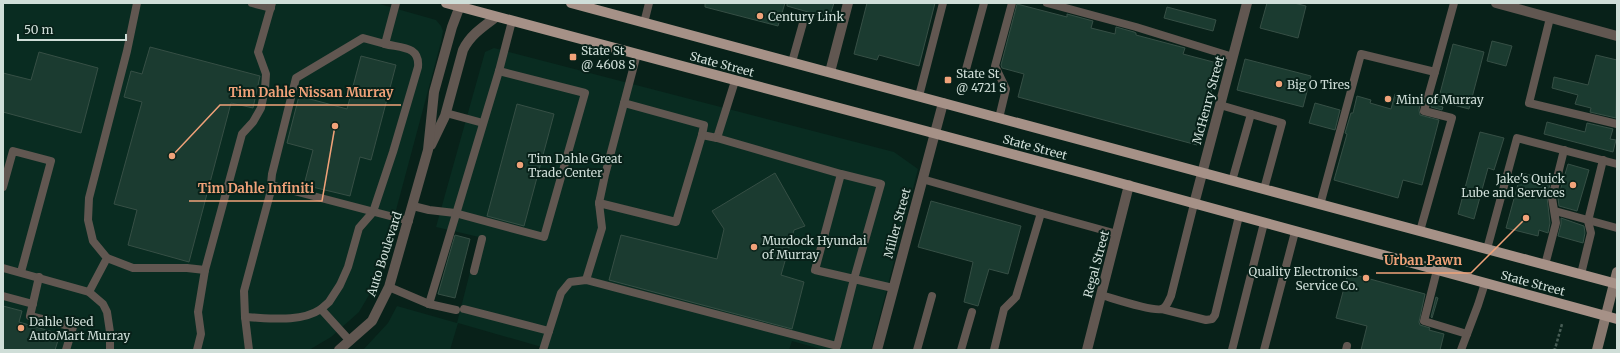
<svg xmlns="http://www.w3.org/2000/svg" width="1620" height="353" viewBox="0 0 1620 353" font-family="Merriweather,serif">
  <rect width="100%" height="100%" fill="#082119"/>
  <g fill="#092c21">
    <path d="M 3,3 L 376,3 L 436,20 L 441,26 L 443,31 L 441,42 L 383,259 L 369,295 L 359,312 L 331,337 L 309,350 L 3,350 Z"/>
    <path d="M 494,48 L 894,152 L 918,169 L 871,350 L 824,350 L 792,341 L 789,350 L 552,350 L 458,323 L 450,350 L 363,350 L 388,323 L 397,306 L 457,323 L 479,237 L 436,227 L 485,52 Z"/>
  </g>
  <g fill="#1b3b30" stroke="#364f45">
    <path d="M 705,3 L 785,3 L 778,26 L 705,7 Z"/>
    <path d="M 787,3 L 834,3 L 829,18 L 787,6 Z"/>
    <path d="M 867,3 L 935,3 L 919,66 L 879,55 L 877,60 L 854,54 Z"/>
    <path d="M 1267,3 L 1294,3 L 1306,6 L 1298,38 L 1260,28 Z"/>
    <path d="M 1017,4 L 1067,17 L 1067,14 L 1093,21 L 1091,28 L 1115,34 L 1116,27 L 1134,32 L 1136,33 L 1136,35 L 1185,48 L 1183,54 L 1217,63 L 1212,82 L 1214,82 L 1197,145 L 1018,97 L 1024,74 L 1002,68 L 1001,65 Z"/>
    <path d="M 1167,7 L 1216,20 L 1213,31 L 1164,18 Z"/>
    <path d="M 1492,41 L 1512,46 L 1506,66 L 1487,61 Z"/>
    <path d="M 1453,44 L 1484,52 L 1469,109 L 1438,101 Z"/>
    <path d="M 150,47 L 260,76 L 253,108 L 231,103 L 189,262 L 128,245 L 137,210 L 114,204 L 142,102 L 124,97 L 131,71 L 142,74 Z"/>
    <path d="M 39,52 L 98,68 L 81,133 L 3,112 L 3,73 L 31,80 Z"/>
    <path d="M 1596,55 L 1617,60 L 1616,118 L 1590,112 L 1591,108 L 1575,104 L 1578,95 L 1552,88 L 1554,77 L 1588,85 Z"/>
    <path d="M 361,56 L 396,65 L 371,160 L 360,157 L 350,196 L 304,185 L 313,150 L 287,143 L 299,96 L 347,109 Z"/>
    <path d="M 1245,59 L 1311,76 L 1303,107 L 1237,90 Z"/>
    <path d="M 1395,94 L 1421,101 L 1419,110 L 1420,115 L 1439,120 L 1422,185 L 1403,180 L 1398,198 L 1334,180 L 1347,134 L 1345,133 L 1351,113 L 1353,113 L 1357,96 L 1371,100 L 1370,103 L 1391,109 Z"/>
    <path d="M 1315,103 L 1340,110 L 1335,130 L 1309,123 Z"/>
    <path d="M 517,104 L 554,114 L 524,226 L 487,216 Z"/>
    <path d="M 1432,104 L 1443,107 L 1442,110 L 1431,107 Z"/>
    <path d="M 1547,122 L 1585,132 L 1587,123 L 1613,129 L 1610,139 L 1616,140 L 1613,152 L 1544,134 Z"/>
    <path d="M 1480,132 L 1504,138 L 1494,170 L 1488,168 L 1474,219 L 1458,214 Z"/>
    <path d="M 1568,164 L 1589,170 L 1577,211 L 1559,206 L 1558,198 Z"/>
    <path d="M 775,173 L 805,226 L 794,230 L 781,275 L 804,282 L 792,329 L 609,280 L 621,235 L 717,259 L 724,229 L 712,211 Z"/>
    <path d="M 1521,173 L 1551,180 L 1547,197 L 1550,223 L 1548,233 L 1539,230 L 1538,236 L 1506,228 Z"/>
    <path d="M 931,201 L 1021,226 L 1008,274 L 989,269 L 978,306 L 964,302 L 973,262 L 918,247 Z"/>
    <path d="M 1561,218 L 1584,226 L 1585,233 L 1583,243 L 1558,236 L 1561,224 Z"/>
    <path d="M 455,235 L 470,239 L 455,298 L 438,294 Z"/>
    <path d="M 1348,273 L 1425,294 L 1419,322 L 1420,325 L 1430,328 L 1429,330 L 1444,334 L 1440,350 L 1361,350 L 1367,326 L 1336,318 Z"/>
    <path d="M 1436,297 L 1438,298 L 1432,318 L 1431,317 Z"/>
    <path d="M 3,306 L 22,311 L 19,322 L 60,334 L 55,350 L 3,350 Z"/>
  </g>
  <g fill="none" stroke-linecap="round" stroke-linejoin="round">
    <path stroke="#475d55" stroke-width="2.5" stroke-dasharray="3 2" stroke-linecap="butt" d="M 1553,350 L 1555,349 L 1562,324"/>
    <g stroke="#615751" stroke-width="8">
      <path d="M 252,3 L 271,8"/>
      <path d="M 1047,3 L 1136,27 L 1233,57"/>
      <path d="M 1550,18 L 1529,103 L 1617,124"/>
      <path d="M 644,23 L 649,3"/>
      <path d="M 792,62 L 803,23"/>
      <path d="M 965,73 L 984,3"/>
      <path d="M 919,96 L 943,3"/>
      <path d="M 1220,105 L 1282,123 L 1264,189"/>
      <path d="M 446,113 L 483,123"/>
      <path d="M 999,118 L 1006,89 L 995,66 L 1012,3"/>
      <path d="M 702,135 L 717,138 L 735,81"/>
      <path d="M 717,138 L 841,174 L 815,270 L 854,279 L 881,184 L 841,174"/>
      <path d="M 922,179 L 1041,213 L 1016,297 L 1004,309 L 994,350"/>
      <path d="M 1232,181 L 1251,114"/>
      <path d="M 271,185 L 409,221"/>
      <path d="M 3,187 L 13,151 L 51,161 L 21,272"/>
      <path d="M 599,203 L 605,175 L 637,54"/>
      <path d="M 1320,205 L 1361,54 L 1435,72 L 1454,3"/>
      <path d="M 413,206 L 429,210 L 455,213 L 544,237 L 585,93 L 499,71"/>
      <path d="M 1555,211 L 1617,228"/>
      <path d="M 1041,213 L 1117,234"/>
      <path d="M 1420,231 L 1452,118 L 1424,111 L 1435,72"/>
      <path d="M 1487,249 L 1517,138 L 1617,164"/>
      <path d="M 107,258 L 133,268 L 187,268 L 205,270"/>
      <path d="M 1545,265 L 1556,223 L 1552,198 L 1564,150"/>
      <path d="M 3,268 L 89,292 L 103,304 L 107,312 L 110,332 L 110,350"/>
      <path d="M 1437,270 L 1424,321 L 1467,334"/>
      <path d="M 474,271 L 482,239"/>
      <path d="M 1581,274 L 1591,233 L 1588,221 L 1603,160"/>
      <path d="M 39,277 L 30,316 L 73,327 L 66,350"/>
      <path d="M 586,280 L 602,228 L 599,203 L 676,222 L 702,135 L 704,125 L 624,103"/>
      <path d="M 389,287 L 429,304 L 499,71 L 512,21"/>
      <path d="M 89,292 L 107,258 L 93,241 L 88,220 L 89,198 L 127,51 L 137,3"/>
      <path d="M 1101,295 C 1112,298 1154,312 1162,309 C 1167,307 1169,300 1171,296 L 1194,204"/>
      <path d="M 3,296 L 33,304"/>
      <path d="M 429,304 L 456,310"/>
      <path d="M 321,309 L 329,302 L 340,285 L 348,267 L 359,228 L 373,212 L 393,152 L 418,67 C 420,46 401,48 385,44"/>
      <path d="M 464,309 L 549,331"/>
      <path d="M 1162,309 L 1206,320 L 1212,319 L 1215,315 L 1239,216"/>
      <path d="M 245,317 C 269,318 300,323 321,309 L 350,341"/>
      <path d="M 197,350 L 201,334 L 198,312 L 205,270 L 242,134 L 253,122 L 261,108 L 265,89 L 266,74 L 258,52 L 272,3"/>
      <path d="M 249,350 L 245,317 L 244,291 L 270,194 L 272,174 L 296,78 L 363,38 L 385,44 L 396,3"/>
      <path d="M 543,350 L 561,293 L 570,282 L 586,280 L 837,346 L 854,279 L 893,288"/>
      <path d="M 917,350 L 932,296"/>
      <path d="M 961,350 L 972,312"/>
      <path d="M 1232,350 L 1264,223"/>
      <path d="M 1264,350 L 1295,232"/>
      <path d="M 1346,350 L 1347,346"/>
      <path d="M 1461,350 L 1478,305 L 1485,283"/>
    </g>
    <g stroke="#615751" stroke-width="10">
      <path d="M 1496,3 L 1617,36"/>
      <path d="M 830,72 L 848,3"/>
      <path d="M 431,145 L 445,116 L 463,50 C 470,35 484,26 496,17"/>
      <path d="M 1194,204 L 1247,3"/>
      <path d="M 339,350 L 372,321 L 389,287 L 428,150 L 434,92 L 452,27 L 461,3"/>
      <path d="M 877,350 L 943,103"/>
      <path d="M 1087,350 L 1129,185"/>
    </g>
    <path stroke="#88786f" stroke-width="10" d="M 1597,350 L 1617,272"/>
    <g stroke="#a69187" stroke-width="10">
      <path d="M 446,3 L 1083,173 L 1617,319"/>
      <path d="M 571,3 L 1617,284"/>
    </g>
  </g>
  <g fill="#f0a279" stroke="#082119" stroke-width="1.5">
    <circle cx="760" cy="16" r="4"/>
    <rect x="569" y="53" width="8" height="8" rx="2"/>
    <rect x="944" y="76" width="8" height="8" rx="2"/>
    <circle cx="1279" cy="84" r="4"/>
    <circle cx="1388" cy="99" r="4"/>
    <circle cx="520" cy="165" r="4"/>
    <circle cx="1573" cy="185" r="4"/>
    <circle cx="754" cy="247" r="4"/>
    <circle cx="1366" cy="278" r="4"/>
    <circle cx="21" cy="328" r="4"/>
  </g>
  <g text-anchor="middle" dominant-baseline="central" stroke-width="4" stroke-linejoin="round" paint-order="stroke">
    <g font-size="12" fill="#cfded8" stroke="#082119" text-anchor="start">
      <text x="768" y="16">Century Link</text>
      <text x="581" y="50">State St<tspan x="581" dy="14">@ 4608 S</tspan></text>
      <text x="956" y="73">State St<tspan x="956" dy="14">@ 4721 S</tspan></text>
      <text x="1287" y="84">Big O Tires</text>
      <text x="1396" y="99">Mini of Murray</text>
      <text x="528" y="158">Tim Dahle Great<tspan x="528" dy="14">Trade Center</tspan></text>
      <text x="1565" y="178" text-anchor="end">Jake's Quick<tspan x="1565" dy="14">Lube and Services</tspan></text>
      <text x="762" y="240">Murdock Hyundai<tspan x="762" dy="14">of Murray</tspan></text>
      <text x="1358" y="271" text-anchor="end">Quality Electronics<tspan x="1358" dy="14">Service Co.</tspan></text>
      <text x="29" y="321">Dahle Used<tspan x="29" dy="14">AutoMart Murray</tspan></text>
    </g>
    <g font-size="12" fill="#cfded8" stroke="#082119">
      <text transform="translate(722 64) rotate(15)">State Street</text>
      <text transform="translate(1208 100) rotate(-75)">McHenry Street</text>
      <text transform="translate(1035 147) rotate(15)">State Street</text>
      <text transform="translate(897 223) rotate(-75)">Miller Street</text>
      <text transform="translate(384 254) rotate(-72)">Auto Boulevard</text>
      <text transform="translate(1096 264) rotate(-75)">Regal Street</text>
      <text transform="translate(1533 283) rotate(15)">State Street</text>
    </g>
  </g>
  <path fill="none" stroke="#f0a279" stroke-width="1.5" d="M172 156L220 105H401M335 126L322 201H189M1526 218L1471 273H1376"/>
  <g fill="#f0a279" stroke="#082119" stroke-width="1.5">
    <circle cx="172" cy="156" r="4"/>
    <circle cx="335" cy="126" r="4"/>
    <circle cx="1526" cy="218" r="4"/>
  </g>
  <g font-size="13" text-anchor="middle" font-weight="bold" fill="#f0a279" stroke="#082119" stroke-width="4" stroke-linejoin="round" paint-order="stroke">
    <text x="311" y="97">Tim Dahle Nissan Murray</text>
    <text x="256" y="193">Tim Dahle Infiniti</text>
    <text x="1423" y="265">Urban Pawn</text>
  </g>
  <rect width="1620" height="353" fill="none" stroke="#cfded8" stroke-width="8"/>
  <path d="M18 34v6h108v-6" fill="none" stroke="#cfded8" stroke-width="2"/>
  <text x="24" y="34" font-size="12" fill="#cfded8" stroke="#082119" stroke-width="3" paint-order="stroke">50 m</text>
</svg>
